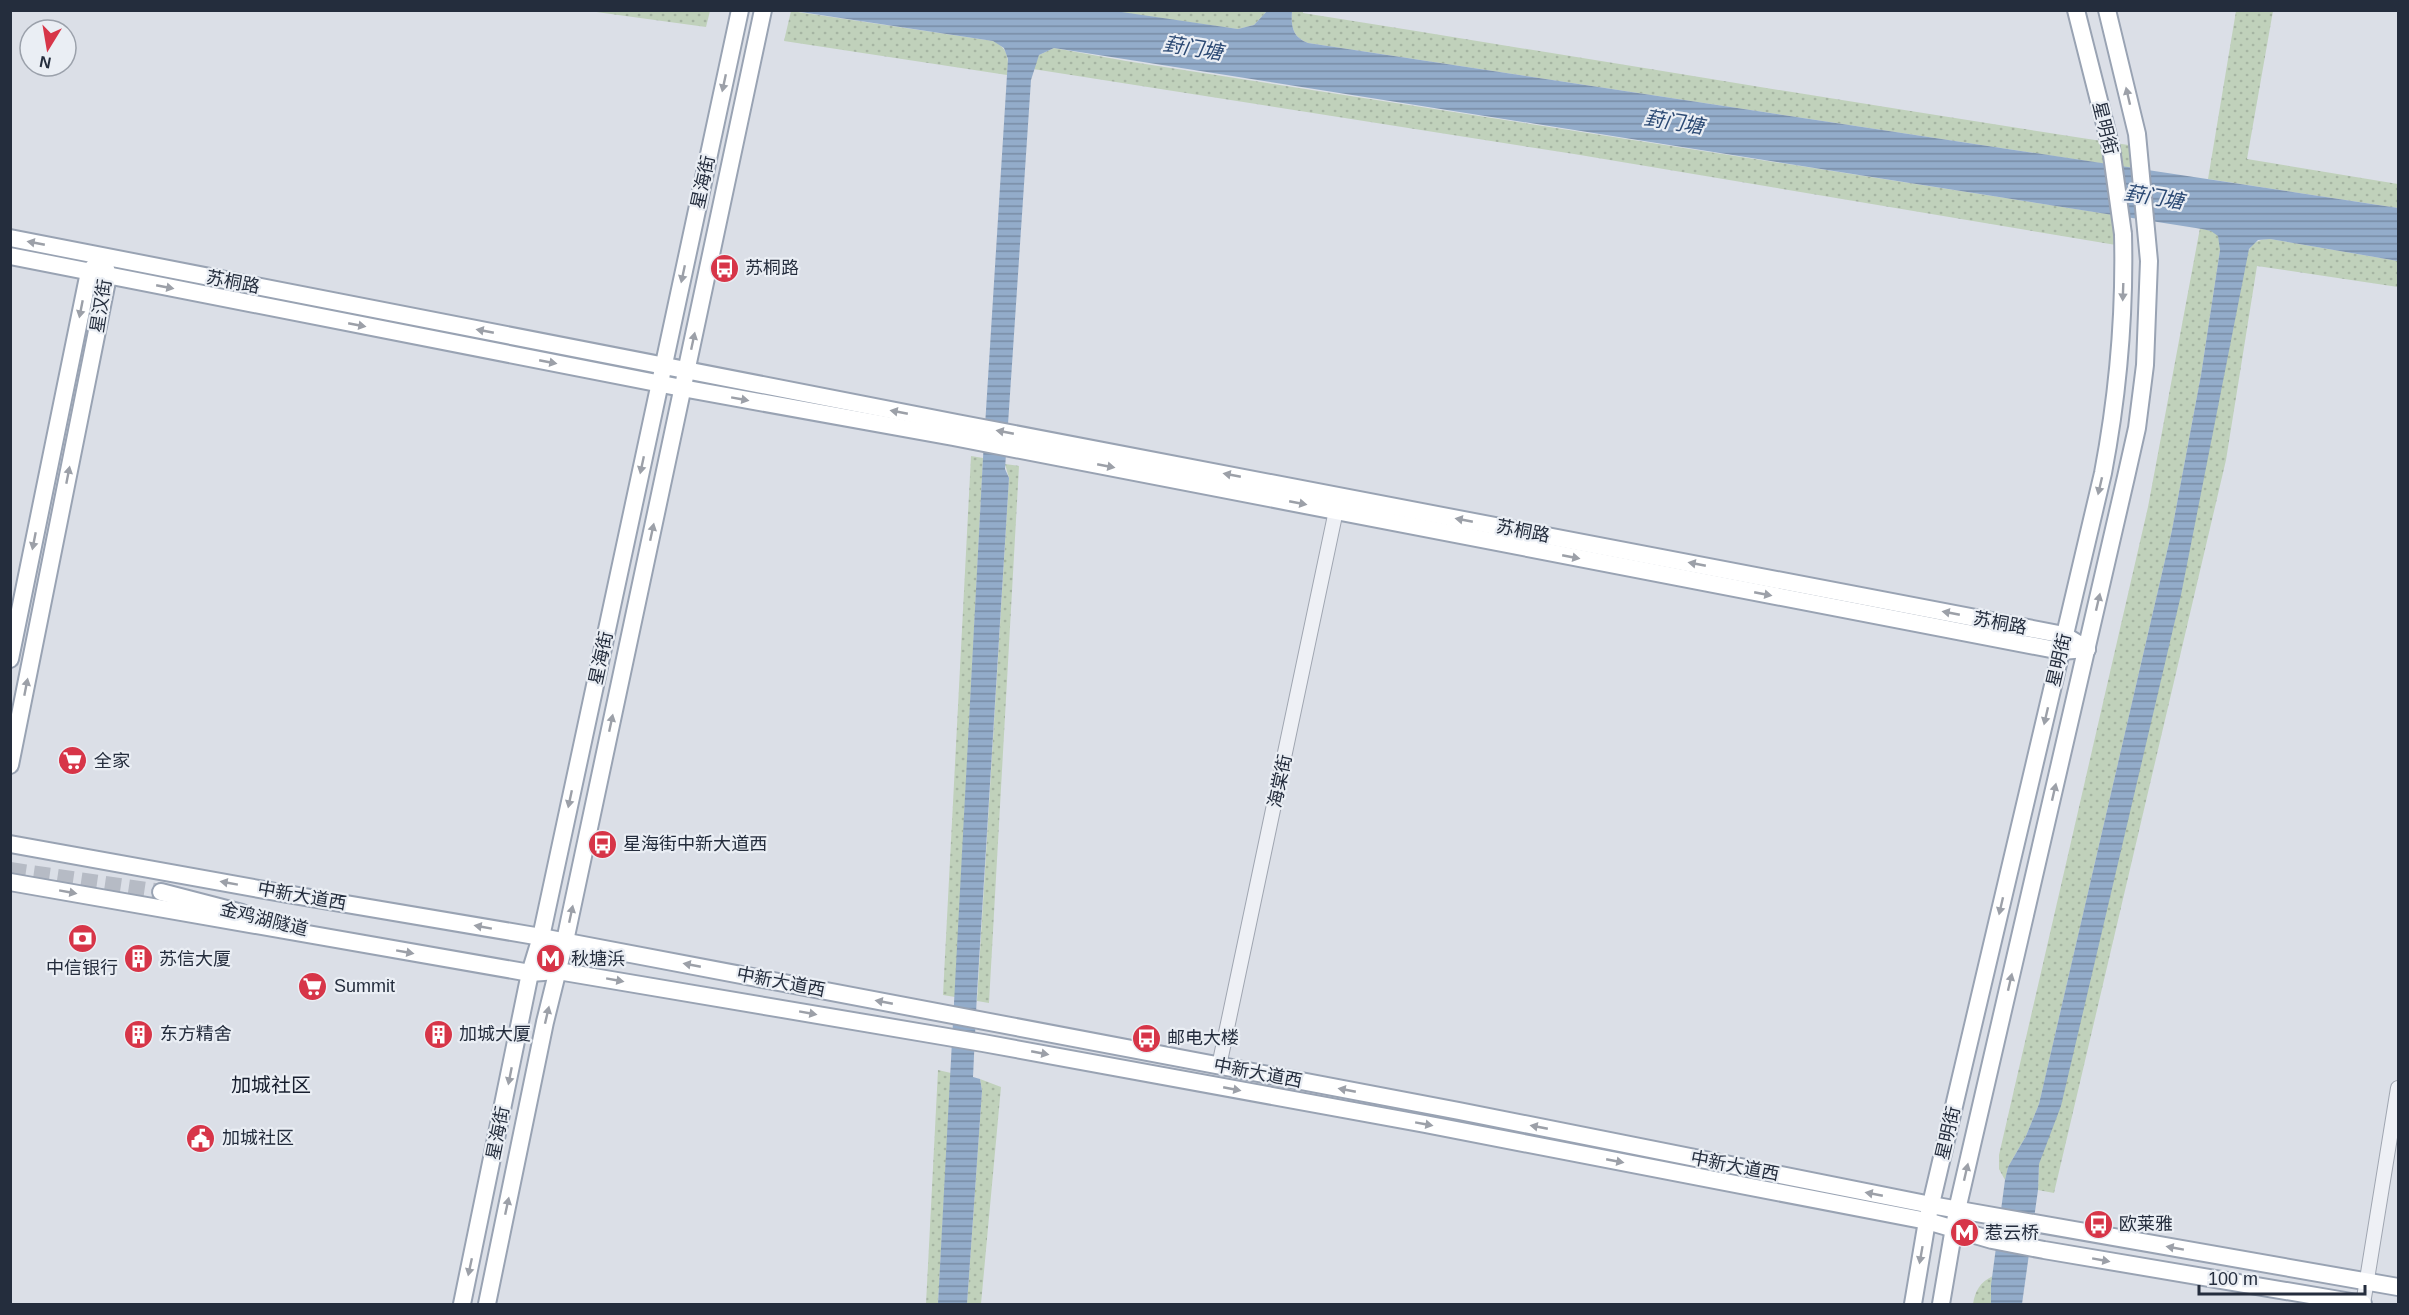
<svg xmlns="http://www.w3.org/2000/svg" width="2409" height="1315" viewBox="0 0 2409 1315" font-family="Arial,'Noto Sans SC',sans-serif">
  <defs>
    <pattern id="grass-dots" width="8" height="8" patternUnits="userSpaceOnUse" patternTransform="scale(1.5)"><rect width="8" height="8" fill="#c0d1bb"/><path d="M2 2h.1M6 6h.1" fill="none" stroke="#a5b4a2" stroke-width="1.8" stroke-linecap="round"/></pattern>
    <pattern id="water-rules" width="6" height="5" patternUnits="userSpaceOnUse" patternTransform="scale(1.5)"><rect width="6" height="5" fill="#93acca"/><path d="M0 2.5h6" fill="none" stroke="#788ca5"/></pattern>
  </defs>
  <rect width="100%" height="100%" fill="#dbdfe7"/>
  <g fill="url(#grass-dots)">
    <path d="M 589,11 L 710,10 L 710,11 L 706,27 Z"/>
    <path d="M 791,11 L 993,41 C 1009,48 1009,60 1007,75 L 784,41 Z"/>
    <path d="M 1109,11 L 1267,11 L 1254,25 L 1238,29 Z"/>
    <path d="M 1292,11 L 1303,11 L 1303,13 C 1580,57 1857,104 2135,146 L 2133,168 L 1308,43 C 1292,37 1291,26 1292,11 Z"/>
    <path d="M 2236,11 L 2273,11 L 2247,159 L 2398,184 L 2398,208 L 2208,179 Z"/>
    <path d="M 1054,48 L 1126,61 L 2121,216 L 2116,245 L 1574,154 L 1033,69 L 1039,55 Z"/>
    <path d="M 2200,228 L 2215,232 L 2220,239 L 2220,250 L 2201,375 L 2172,530 L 2039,1104 L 2026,1136 L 2008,1167 L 2005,1180 L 1999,1169 L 1999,1155 L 2148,507 Z"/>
    <path d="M 2270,239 L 2398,261 L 2398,287 L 2257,266 L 2226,460 L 2054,1193 L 2038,1190 L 2039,1164 L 2247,255 C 2251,243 2258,239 2270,239 Z"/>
    <path d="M 971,456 L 983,458 L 955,997 L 943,995 Z"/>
    <path d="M 1005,464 L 1019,466 L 989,1003 L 977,1001 L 1009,478 Z"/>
    <path d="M 938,1070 L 951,1073 L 938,1304 L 926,1304 Z"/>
    <path d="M 980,1079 L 1001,1087 L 981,1304 L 967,1304 L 982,1091 Z"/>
    <path d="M 1993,1276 L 1991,1304 L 1973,1304 C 1975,1291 1980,1282 1993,1276 Z"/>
  </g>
  <path fill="url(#water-rules)" d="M 1108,10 L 1238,29 L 1254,25 L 1267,11 L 1292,11 C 1291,26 1292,37 1308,43 L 2398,208 L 2398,261 L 2270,239 L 2258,240 L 2249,249 L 2181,595 L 2061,1106 L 2039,1164 L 2038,1190 L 2022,1304 L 1991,1304 L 1991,1285 L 2005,1180 L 2008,1167 L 2026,1136 L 2039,1104 L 2172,530 L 2201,375 L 2220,250 L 2218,236 L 2211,231 L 2202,229 L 1054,48 L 1039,55 L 1031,80 L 1005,469 L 1009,478 L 977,993 L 973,1077 L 980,1079 L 982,1091 L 967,1304 L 938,1304 L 983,458 L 1008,59 L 1004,48 L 993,41 L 794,11 Z"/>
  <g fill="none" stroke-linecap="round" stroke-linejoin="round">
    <path stroke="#b6bbc5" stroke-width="16" stroke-dasharray="16 8" stroke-linecap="butt" d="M 10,870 L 161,892"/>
    <defs>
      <g id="minor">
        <path d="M 1219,1066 L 1338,501"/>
        <path d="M 2363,1304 L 2398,1088"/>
      </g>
      <g id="major">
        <path d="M 2076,10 L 2111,148"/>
        <path d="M 10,238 L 957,423 L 2064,635 L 2087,649"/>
        <path d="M 10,256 L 682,388 L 953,437 L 2061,651 L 2087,649"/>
        <path d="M 10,659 L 89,272 L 96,264"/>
        <path d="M 10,765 L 108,276 L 105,265"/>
        <path d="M 10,844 L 287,894 L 541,937 L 1459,1111 L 1931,1205 L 2398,1287"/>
        <path d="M 10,882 L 530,973 L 558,971 L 983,1043 L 1425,1124 L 1927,1221 L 1992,1240 L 2044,1250 L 2363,1304"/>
        <path d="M 161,892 L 242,913"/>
        <path d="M 462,1304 L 530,973 L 541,937 L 740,10"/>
        <path d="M 487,1304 L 545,1022 L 565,941 L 763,10"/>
        <path d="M 1913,1304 L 1927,1221 L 2103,473 C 2118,394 2125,315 2123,234"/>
        <path d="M 1941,1304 L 1957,1210 L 2126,477 L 2137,428 L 2145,365 L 2149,261 L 2137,134 L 2107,10"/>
      </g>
    </defs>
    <use href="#minor" stroke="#a0a6b1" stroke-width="16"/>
    <use href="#major" stroke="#99a3b3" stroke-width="20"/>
    <use href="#minor" stroke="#eef0f5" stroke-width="14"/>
    <use href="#major" stroke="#fff" stroke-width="16"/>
    <defs>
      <path id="major-bridge" d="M 2111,148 L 2123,234"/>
    </defs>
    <use href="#major-bridge" stroke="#99a3b3" stroke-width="20" stroke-linecap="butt"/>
    <use href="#major-bridge" stroke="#fff" stroke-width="16"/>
  </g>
  <defs><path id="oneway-solid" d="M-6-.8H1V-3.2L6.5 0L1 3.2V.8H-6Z" transform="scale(1.5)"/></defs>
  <g fill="#9ca0a8">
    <use href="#oneway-solid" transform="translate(724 83) rotate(102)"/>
    <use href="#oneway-solid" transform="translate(2128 96) rotate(-103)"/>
    <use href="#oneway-solid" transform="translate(36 243) rotate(-169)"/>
    <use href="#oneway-solid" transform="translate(683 274) rotate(102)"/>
    <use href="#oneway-solid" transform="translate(165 287) rotate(11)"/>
    <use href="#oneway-solid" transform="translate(2123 292) rotate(92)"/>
    <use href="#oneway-solid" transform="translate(81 309) rotate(101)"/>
    <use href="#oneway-solid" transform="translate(357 325) rotate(11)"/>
    <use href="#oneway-solid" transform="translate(485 331) rotate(-169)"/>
    <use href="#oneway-solid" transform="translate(693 341) rotate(-78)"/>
    <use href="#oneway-solid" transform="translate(548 362) rotate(11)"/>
    <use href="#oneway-solid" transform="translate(740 399) rotate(10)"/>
    <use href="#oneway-solid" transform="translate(899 412) rotate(-169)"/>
    <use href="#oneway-solid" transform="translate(1005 432) rotate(-169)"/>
    <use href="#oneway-solid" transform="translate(642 465) rotate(102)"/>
    <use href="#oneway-solid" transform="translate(1106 466) rotate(11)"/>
    <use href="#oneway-solid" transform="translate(68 475) rotate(-79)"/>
    <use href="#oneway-solid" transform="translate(1232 475) rotate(-169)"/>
    <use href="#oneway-solid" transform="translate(2100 486) rotate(103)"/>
    <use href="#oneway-solid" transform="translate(1298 503) rotate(11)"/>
    <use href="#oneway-solid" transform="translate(1464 520) rotate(-169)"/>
    <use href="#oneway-solid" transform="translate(652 532) rotate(-78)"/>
    <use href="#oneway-solid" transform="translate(34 541) rotate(101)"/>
    <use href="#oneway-solid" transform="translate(1571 557) rotate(11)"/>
    <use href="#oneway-solid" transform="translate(1697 564) rotate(-169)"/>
    <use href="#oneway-solid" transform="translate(1763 594) rotate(11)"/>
    <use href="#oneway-solid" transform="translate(2098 602) rotate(-77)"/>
    <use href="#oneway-solid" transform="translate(1951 613) rotate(-169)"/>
    <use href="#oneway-solid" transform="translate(26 687) rotate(-79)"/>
    <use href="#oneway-solid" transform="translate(2046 716) rotate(103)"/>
    <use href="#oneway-solid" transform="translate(611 723) rotate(-78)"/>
    <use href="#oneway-solid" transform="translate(2054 792) rotate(-77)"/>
    <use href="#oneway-solid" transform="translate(570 799) rotate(102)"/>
    <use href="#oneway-solid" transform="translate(229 883) rotate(-170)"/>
    <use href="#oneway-solid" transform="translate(68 892) rotate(10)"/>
    <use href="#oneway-solid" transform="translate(2001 906) rotate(103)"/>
    <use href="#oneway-solid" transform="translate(571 914) rotate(-78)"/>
    <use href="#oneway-solid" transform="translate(483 927) rotate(-170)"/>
    <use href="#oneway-solid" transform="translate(405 952) rotate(10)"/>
    <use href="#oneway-solid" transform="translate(692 965) rotate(-169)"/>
    <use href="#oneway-solid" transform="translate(615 980) rotate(10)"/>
    <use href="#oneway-solid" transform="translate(2010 982) rotate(-77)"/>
    <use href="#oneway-solid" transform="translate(884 1002) rotate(-169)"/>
    <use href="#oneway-solid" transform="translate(808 1013) rotate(10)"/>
    <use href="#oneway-solid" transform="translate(547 1015) rotate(-77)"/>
    <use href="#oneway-solid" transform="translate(1040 1053) rotate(11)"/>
    <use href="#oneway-solid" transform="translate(510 1076) rotate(101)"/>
    <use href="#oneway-solid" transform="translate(1232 1089) rotate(11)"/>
    <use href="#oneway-solid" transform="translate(1347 1090) rotate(-169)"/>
    <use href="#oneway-solid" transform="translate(1424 1124) rotate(10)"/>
    <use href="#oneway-solid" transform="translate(1539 1127) rotate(-169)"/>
    <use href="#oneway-solid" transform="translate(1615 1161) rotate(11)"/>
    <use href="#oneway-solid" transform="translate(1966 1172) rotate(-77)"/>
    <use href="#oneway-solid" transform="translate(1874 1194) rotate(-169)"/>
    <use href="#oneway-solid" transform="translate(507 1206) rotate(-78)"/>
    <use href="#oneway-solid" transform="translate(2175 1248) rotate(-170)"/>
    <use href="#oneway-solid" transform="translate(1921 1255) rotate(100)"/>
    <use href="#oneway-solid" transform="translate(2101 1260) rotate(10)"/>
    <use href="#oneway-solid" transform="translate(470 1267) rotate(102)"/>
  </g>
  <defs>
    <symbol id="bus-disc" viewBox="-11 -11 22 22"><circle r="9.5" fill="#d73548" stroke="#eaeef4"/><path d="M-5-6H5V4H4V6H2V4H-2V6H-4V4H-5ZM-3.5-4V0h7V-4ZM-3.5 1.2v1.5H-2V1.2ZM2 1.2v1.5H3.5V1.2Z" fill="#fff"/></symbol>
    <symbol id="supermarket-disc" viewBox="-11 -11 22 22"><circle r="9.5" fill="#d73548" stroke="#eaeef4"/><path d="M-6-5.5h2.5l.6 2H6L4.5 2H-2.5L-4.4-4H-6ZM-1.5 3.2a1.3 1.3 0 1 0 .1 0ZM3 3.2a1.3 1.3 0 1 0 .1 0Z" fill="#fff"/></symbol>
    <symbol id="bank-disc" viewBox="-11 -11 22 22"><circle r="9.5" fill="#d73548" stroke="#eaeef4"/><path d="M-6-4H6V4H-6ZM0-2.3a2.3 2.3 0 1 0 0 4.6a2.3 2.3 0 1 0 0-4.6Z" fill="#fff"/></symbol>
    <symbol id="building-disc" viewBox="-11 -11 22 22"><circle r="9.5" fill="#d73548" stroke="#eaeef4"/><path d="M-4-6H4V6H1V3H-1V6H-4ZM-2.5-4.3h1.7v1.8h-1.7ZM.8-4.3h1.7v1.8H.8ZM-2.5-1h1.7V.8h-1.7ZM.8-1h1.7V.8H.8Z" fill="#fff"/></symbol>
    <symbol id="metro-disc" viewBox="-11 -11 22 22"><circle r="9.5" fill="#d73548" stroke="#eaeef4"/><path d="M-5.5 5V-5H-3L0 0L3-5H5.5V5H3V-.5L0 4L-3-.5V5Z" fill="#fff"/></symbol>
    <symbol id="civic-disc" viewBox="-11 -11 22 22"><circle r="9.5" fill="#d73548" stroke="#eaeef4"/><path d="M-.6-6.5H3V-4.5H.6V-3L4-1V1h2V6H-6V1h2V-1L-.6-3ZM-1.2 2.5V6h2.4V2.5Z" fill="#fff"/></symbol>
  </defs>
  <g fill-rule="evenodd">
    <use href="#bus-disc" x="708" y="252" width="33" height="33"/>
    <use href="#supermarket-disc" x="56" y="744" width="33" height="33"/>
    <use href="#bus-disc" x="586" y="828" width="33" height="33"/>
    <use href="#bank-disc" x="66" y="922" width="33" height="33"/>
    <use href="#building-disc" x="122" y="942" width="33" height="33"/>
    <use href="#metro-disc" x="534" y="942" width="33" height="33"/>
    <use href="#supermarket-disc" x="296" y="970" width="33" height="33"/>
    <use href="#building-disc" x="122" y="1018" width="33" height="33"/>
    <use href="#building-disc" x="422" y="1018" width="33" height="33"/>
    <use href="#bus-disc" x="1130" y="1022" width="33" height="33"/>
    <use href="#civic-disc" x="184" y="1122" width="33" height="33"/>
    <use href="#bus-disc" x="2082" y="1208" width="33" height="33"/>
    <use href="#metro-disc" x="1948" y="1216" width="33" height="33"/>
  </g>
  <g text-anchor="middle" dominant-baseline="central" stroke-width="4.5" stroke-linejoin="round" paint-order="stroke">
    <g font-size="18" fill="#242d3d" stroke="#eaeef4">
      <text transform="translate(2105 128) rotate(76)">星明街</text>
      <text transform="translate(703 182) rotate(-78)">星海街</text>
      <text transform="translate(233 282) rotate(11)">苏桐路</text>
      <text transform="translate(101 306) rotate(-81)">星汉街</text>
      <text transform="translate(1523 531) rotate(11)">苏桐路</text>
      <text transform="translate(2000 623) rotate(11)">苏桐路</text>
      <text transform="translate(601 658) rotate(-78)">星海街</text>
      <text transform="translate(2059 660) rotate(-77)">星明街</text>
      <text transform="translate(1280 781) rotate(-78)">海棠街</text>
      <text transform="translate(302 896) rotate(10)">中新大道西</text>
      <text transform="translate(264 919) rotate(14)">金鸡湖隧道</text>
      <text transform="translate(781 982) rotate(11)">中新大道西</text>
      <text transform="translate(1258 1073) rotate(11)">中新大道西</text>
      <text transform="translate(498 1133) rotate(-79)">星海街</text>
      <text transform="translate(1948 1133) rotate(-77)">星明街</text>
      <text transform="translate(1735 1166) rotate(11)">中新大道西</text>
    </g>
    <g font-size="18" fill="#242d3d" stroke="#eaeef4" text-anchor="start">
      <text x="745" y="268">苏桐路</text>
      <text x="94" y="761">全家</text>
      <text x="623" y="844">星海街中新大道西</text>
      <text x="159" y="959">苏信大厦</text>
      <text x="571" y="959">秋塘浜</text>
      <text x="82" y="968" text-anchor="middle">中信银行</text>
      <text x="334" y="986">Summit</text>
      <text x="160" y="1034">东方精舍</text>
      <text x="459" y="1034">加城大厦</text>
      <text x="1167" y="1038">邮电大楼</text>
      <text x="222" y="1138">加城社区</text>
      <text x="2119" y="1224">欧莱雅</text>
      <text x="1985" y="1233">惹云桥</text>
    </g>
    <g font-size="20" font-style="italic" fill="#2c4a74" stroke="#eaeef4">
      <text transform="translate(1193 48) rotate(9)">葑门塘</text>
      <text transform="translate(1674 122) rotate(9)">葑门塘</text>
      <text transform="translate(2154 197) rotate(9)">葑门塘</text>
    </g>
    <g font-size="20" fill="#171e2e" stroke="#eaeef4">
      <text x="271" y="1085">加城社区</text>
    </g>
  </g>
  <rect width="2409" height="1315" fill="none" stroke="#242d3d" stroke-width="24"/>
  <g transform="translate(48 48) rotate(191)"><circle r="28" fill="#eaeef4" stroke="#9ba1ab" stroke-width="1.5"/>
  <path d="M0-4.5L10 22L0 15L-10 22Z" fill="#d73548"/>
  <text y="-9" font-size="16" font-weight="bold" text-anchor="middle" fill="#242d3d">N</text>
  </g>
  <path d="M2199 1285v9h166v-9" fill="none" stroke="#242d3d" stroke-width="3"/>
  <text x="2208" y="1285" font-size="18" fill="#242d3d" stroke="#eaeef4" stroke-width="4.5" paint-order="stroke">100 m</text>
</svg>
